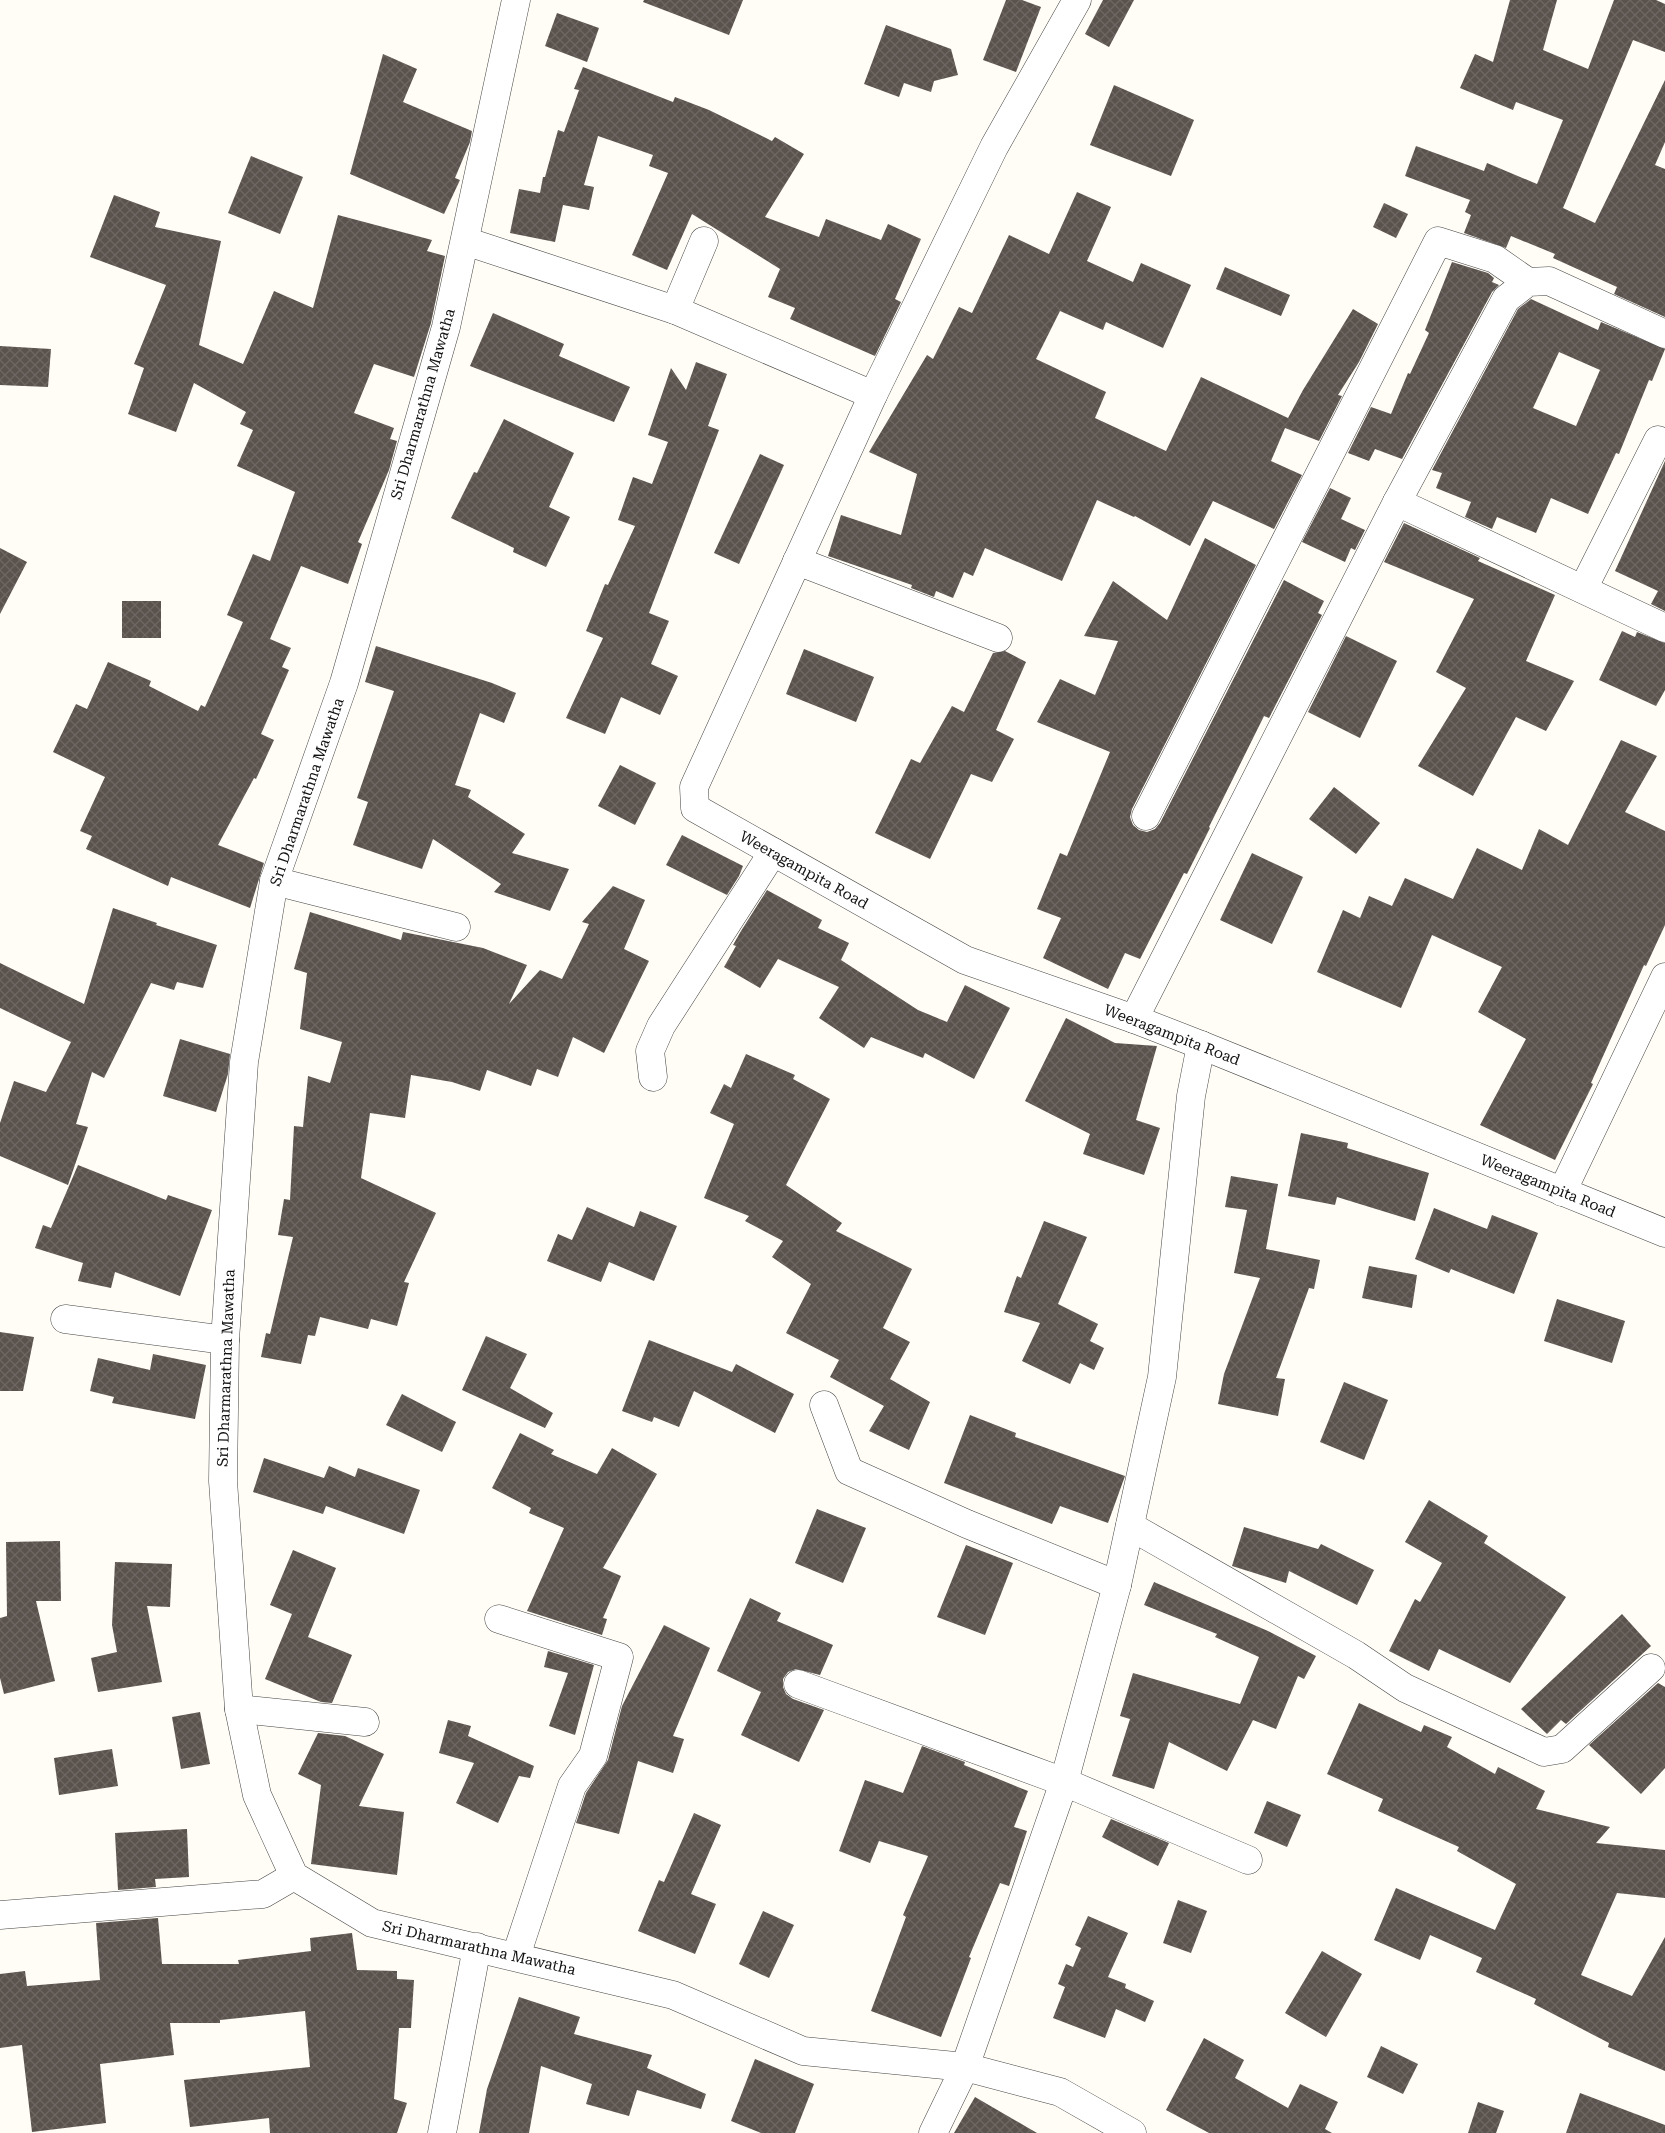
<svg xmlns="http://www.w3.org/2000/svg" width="1665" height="2133" viewBox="0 0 1665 2133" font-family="'Roboto Serif',serif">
  <defs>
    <pattern id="building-cross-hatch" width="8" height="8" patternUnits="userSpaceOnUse" patternTransform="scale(1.25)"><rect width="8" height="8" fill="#5a524d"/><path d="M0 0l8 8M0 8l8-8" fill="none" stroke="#6d6662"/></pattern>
  </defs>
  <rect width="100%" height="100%" fill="#fffdf5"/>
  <g fill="url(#building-cross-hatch)" fill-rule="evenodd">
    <path d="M 644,0 L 743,0 L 729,35 L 643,2 Z"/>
    <path d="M 1006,0 L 1022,0 L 1041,7 L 1016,72 L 983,60 Z"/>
    <path d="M 1103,0 L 1134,0 L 1109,47 L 1085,34 Z"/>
    <path d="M 1510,0 L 1557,0 L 1543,50 L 1588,69 L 1614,0 L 1656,0 L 1665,4 L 1665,52 L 1633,40 L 1563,208 L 1595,223 L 1665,80 L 1665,142 L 1655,165 L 1665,169 L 1665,317 L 1614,294 L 1617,287 L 1553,258 L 1555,254 L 1511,236 L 1506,248 L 1464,233 L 1471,215 L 1465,212 L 1470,200 L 1405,176 L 1416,146 L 1484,171 L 1487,163 L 1537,184 L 1563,120 L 1516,102 L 1513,110 L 1460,88 L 1475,54 L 1493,62 Z"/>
    <path d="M 557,13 L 599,28 L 587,62 L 545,46 Z"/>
    <path d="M 886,25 L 951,49 L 958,75 L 934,81 L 931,92 L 904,83 L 899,97 L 864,84 Z"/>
    <path d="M 383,54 L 417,69 L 403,102 L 472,131 L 470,142 L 455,178 L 460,180 L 444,214 L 350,174 Z"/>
    <path d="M 583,67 L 673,102 L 675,97 L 709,110 L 772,141 L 775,137 L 804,154 L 765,217 L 819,237 L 826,219 L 881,240 L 888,224 L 921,239 L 895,299 L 901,302 L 875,356 L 790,319 L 795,308 L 768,297 L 780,269 L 692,214 L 667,270 L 632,255 L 668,173 L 649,166 L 653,155 L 598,136 L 584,185 L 594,187 L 589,210 L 563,205 L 555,242 L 510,233 L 519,189 L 540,193 L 543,177 L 545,177 L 558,130 L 564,132 L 579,90 L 574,89 Z"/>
    <path d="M 1114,85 L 1194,120 L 1171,176 L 1090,145 Z"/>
    <path d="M 251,156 L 303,177 L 280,234 L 228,213 Z"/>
    <path d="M 1077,192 L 1111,207 L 1087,261 L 1133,282 L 1141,263 L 1191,285 L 1163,348 L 1106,322 L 1103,330 L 1060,311 L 1036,359 L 1106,392 L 1095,418 L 1166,451 L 1201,377 L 1288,418 L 1303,390 L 1353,309 L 1378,324 L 1359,362 L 1338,395 L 1342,396 L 1319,441 L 1285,428 L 1271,461 L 1302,475 L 1274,529 L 1213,501 L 1190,546 L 1135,516 L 1134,517 L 1097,500 L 1062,581 L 985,548 L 973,576 L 964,572 L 953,598 L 936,591 L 934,597 L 911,588 L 912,585 L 828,556 L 841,515 L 901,535 L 917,474 L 869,452 L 927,355 L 933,359 L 959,307 L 972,313 L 1009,235 L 1049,254 Z"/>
    <path d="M 114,195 L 160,212 L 155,227 L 221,241 L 199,345 L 243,364 L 274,291 L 313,308 L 338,215 L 432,240 L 427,251 L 445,256 L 431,323 L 414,377 L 374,364 L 354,413 L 394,428 L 390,439 L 397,441 L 389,470 L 358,542 L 362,544 L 348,584 L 301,566 L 270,639 L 291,648 L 282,667 L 289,670 L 261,734 L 274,740 L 256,779 L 254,778 L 218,845 L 264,863 L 250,908 L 171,877 L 168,886 L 86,849 L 92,836 L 80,831 L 105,777 L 53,752 L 76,704 L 87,709 L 108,662 L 151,681 L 149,686 L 198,711 L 201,705 L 205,707 L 243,622 L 227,615 L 253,554 L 270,561 L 295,492 L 237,466 L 253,430 L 240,424 L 246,412 L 194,383 L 176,432 L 128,414 L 144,368 L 134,364 L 166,285 L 90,257 Z"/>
    <path d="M 1384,203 L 1408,214 L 1396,238 L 1373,227 Z"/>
    <path d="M 1452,262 L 1488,273 L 1494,278 L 1492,282 L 1499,285 L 1492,292 L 1402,459 L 1375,449 L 1369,461 L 1348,453 L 1371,407 L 1391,414 L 1408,373 L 1410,374 L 1429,333 L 1425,330 Z"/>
    <path d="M 1225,267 L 1290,295 L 1281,316 L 1216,289 Z"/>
    <path d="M 1531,299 L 1598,330 L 1601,322 L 1665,349 L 1652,381 L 1649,380 L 1619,454 L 1616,453 L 1588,514 L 1551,498 L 1536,533 L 1497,517 L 1492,529 L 1465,517 L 1471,502 L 1436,488 L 1442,473 L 1432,470 L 1518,309 ZM 1559,352 L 1600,370 L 1576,426 L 1533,408 Z"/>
    <path d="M 493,313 L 564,344 L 559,356 L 630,387 L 614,422 L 470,366 Z"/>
    <path d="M 0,346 L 51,349 L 48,387 L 0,385 Z"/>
    <path d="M 696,362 L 727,374 L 708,426 L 719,430 L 649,613 L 669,621 L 651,664 L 678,676 L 660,715 L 621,697 L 605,734 L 566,718 L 603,638 L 586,631 L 605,584 L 608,585 L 635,526 L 618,520 L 633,477 L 652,484 L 668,442 L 648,435 L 671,368 L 686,390 Z"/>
    <path d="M 504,419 L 574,453 L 549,507 L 570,517 L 546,567 L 513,552 L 514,548 L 451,518 L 474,472 L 477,473 Z"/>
    <path d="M 760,454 L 784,465 L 739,564 L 714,553 Z"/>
    <path d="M 1665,461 L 1665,611 L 1651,604 L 1658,591 L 1615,571 Z"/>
    <path d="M 1330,488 L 1351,498 L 1341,519 L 1365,530 L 1355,550 L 1351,548 L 1345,562 L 1302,542 Z"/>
    <path d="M 1404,523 L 1480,558 L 1478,561 L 1555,595 L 1526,661 L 1574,681 L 1546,731 L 1516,717 L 1473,796 L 1418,766 L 1466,688 L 1436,672 L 1474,599 L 1384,562 Z"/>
    <path d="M 1205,538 L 1256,565 L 1132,809 L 1130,817 L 1133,825 L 1139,830 L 1147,832 L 1155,829 L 1160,823 L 1284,580 L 1324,601 L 1318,613 L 1322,615 L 1269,718 L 1264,716 L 1209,827 L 1210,828 L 1187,874 L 1184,873 L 1140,959 L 1125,953 L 1108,989 L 1043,958 L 1061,918 L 1037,909 L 1060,853 L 1067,856 L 1110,752 L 1037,722 L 1060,679 L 1095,695 L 1118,641 L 1084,636 L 1113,581 L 1167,620 Z"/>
    <path d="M 0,548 L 27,562 L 0,614 Z"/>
    <rect x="122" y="601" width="39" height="37"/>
    <path d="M 1622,631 L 1635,637 L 1637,632 L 1665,643 L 1665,690 L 1656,706 L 1599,680 Z"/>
    <path d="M 1346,636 L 1397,661 L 1360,738 L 1308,712 Z"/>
    <path d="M 376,646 L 492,683 L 516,693 L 504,723 L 480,713 L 455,785 L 471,790 L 468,797 L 525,834 L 512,853 L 569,869 L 550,911 L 494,892 L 501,884 L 433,839 L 422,869 L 353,845 L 368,802 L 357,798 L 394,691 L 365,682 Z"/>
    <path d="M 804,649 L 874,677 L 856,722 L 786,694 Z"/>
    <path d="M 1005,651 L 1026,662 L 996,730 L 1014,739 L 992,782 L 971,774 L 930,859 L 875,833 L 911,759 L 920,763 L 952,706 L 964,712 L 993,653 Z"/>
    <path d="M 1621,740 L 1657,756 L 1625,812 L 1665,831 L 1665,925 L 1646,966 L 1644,965 L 1591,1083 L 1593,1084 L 1555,1160 L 1480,1125 L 1526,1039 L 1478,1012 L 1502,967 L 1432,935 L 1401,1008 L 1317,972 L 1343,910 L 1360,918 L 1369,896 L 1392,906 L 1405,878 L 1453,899 L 1477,848 L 1522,870 L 1539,829 L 1568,845 Z"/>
    <path d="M 620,765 L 656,783 L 635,825 L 598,806 Z"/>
    <path d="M 1334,787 L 1380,823 L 1356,854 L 1309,819 Z"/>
    <path d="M 682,835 L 743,866 L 739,876 L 727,895 L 666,865 Z"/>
    <path d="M 1252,853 L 1303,877 L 1272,944 L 1220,920 Z"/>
    <path d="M 613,886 L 645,900 L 624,949 L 649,961 L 604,1053 L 573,1037 L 558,1077 L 537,1069 L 531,1086 L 487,1070 L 480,1091 L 452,1082 L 411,1075 L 405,1118 L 370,1113 L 361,1178 L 436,1213 L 404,1282 L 409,1283 L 397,1326 L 371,1319 L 368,1329 L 320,1317 L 315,1336 L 308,1335 L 301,1364 L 261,1357 L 266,1333 L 270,1334 L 293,1237 L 278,1235 L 284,1199 L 290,1200 L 294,1126 L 303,1127 L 308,1076 L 330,1083 L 342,1042 L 300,1029 L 307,973 L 294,969 L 310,912 L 401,940 L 403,932 L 483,948 L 527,965 L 509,1004 L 540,970 L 562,979 L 589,924 L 582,922 Z"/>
    <path d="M 767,890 L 822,920 L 818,928 L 849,943 L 841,960 L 918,1010 L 947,1022 L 965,985 L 1010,1008 L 974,1079 L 925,1053 L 923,1058 L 871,1037 L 864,1048 L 819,1018 L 839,987 L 778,959 L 760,988 L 724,967 L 736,946 L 733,945 L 741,931 Z"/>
    <path d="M 113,908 L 157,923 L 156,925 L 217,945 L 203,988 L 177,982 L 174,990 L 151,983 L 104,1078 L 92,1072 L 76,1124 L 88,1127 L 68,1185 L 0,1156 L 0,1123 L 14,1081 L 46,1092 L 71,1042 L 0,1008 L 0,963 L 84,1004 Z"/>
    <path d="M 1066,1018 L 1115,1043 L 1157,1046 L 1136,1120 L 1160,1128 L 1144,1175 L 1083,1154 L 1090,1134 L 1025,1101 Z"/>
    <path d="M 180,1039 L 230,1054 L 228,1074 L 216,1112 L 163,1096 Z"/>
    <path d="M 746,1054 L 795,1075 L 793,1079 L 830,1099 L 786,1185 L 842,1223 L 836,1231 L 912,1269 L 883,1328 L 910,1342 L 890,1379 L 930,1402 L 909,1450 L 869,1431 L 884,1406 L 830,1377 L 839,1360 L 786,1333 L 811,1284 L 772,1257 L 783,1241 L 745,1221 L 749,1216 L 704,1198 L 734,1124 L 710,1113 L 724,1084 L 731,1088 Z"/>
    <path d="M 1301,1133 L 1348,1143 L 1347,1148 L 1429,1173 L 1415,1221 L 1337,1197 L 1335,1205 L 1288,1196 Z"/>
    <path d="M 78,1165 L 166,1200 L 168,1195 L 212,1210 L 180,1296 L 115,1272 L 111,1288 L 78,1281 L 83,1263 L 35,1248 L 43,1225 L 51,1228 Z"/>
    <path d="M 1231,1176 L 1278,1184 L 1266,1249 L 1320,1260 L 1314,1289 L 1309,1288 L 1276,1378 L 1285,1379 L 1278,1416 L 1218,1404 L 1224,1374 L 1260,1278 L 1234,1273 L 1247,1210 L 1225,1207 Z"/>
    <path d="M 587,1207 L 634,1227 L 640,1211 L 677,1226 L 654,1281 L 609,1262 L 601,1282 L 547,1261 L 558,1234 L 572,1240 Z"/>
    <path d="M 1434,1208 L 1487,1229 L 1492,1215 L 1538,1233 L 1514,1294 L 1451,1269 L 1449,1273 L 1415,1259 Z"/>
    <path d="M 1044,1221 L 1087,1237 L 1058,1304 L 1098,1324 L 1090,1341 L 1104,1348 L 1094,1370 L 1080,1363 L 1070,1384 L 1022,1361 L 1040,1323 L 1004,1312 L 1017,1276 L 1021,1278 Z"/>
    <path d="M 1369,1266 L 1417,1275 L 1412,1308 L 1362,1298 Z"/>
    <path d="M 1557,1299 L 1625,1321 L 1612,1363 L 1544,1341 Z"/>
    <path d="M 0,1332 L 34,1337 L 23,1391 L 0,1391 Z"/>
    <path d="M 486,1336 L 527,1354 L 510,1388 L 553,1413 L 545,1428 L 462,1390 Z"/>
    <path d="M 649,1340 L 732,1372 L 736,1364 L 794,1394 L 775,1433 L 694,1391 L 679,1427 L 654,1417 L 652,1422 L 622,1411 Z"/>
    <path d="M 153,1354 L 206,1365 L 195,1419 L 112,1403 L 114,1397 L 90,1391 L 98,1358 L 150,1370 Z"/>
    <path d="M 1344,1382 L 1388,1400 L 1364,1460 L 1320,1442 Z"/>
    <path d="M 402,1394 L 456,1422 L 442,1452 L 386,1425 Z"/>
    <path d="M 970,1415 L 1016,1433 L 1015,1437 L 1125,1476 L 1108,1523 L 1060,1506 L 1052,1524 L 944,1483 Z"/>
    <path d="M 520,1433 L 554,1450 L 551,1454 L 597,1474 L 612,1448 L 657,1474 L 603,1568 L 621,1576 L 603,1618 L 607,1619 L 602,1635 L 527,1611 L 564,1528 L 529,1513 L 531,1508 L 492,1488 Z"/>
    <path d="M 264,1458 L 324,1478 L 329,1466 L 355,1477 L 358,1468 L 420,1490 L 404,1534 L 326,1506 L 323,1514 L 253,1492 Z"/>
    <path d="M 1429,1500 L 1488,1536 L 1484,1543 L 1566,1597 L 1510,1683 L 1439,1649 L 1429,1671 L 1389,1651 L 1415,1599 L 1420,1602 L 1442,1563 L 1405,1542 Z"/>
    <path d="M 817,1509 L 866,1528 L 843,1583 L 795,1563 Z"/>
    <path d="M 1244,1527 L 1318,1549 L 1321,1544 L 1374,1570 L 1357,1605 L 1289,1571 L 1286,1583 L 1232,1566 Z"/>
    <path d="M 60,1541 L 61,1601 L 36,1601 L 55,1681 L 4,1694 L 0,1678 L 0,1618 L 7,1616 L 6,1542 Z"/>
    <path d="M 966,1545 L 1013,1563 L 985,1635 L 937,1617 Z"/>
    <path d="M 293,1550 L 336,1568 L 308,1637 L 352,1655 L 332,1703 L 321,1702 L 265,1679 L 292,1614 L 270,1605 Z"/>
    <path d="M 115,1562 L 172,1564 L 170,1607 L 147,1606 L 162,1682 L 98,1692 L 91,1658 L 117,1652 L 112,1625 Z"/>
    <path d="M 1154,1582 L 1268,1631 L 1316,1656 L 1304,1679 L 1298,1676 L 1276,1729 L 1253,1720 L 1227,1771 L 1169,1742 L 1154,1789 L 1112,1776 L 1130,1719 L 1120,1716 L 1133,1673 L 1240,1704 L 1259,1657 L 1215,1637 L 1217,1634 L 1144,1605 Z"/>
    <path d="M 750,1598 L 781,1613 L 777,1621 L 833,1645 L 820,1675 L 796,1669 L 788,1672 L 783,1679 L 783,1687 L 786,1694 L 793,1699 L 824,1710 L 799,1762 L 741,1735 L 761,1692 L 717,1671 Z"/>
    <path d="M 1622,1614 L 1651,1646 L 1566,1724 L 1561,1720 L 1547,1734 L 1521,1709 Z"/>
    <path d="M 664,1625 L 710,1648 L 673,1736 L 684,1739 L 673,1773 L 638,1761 L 619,1834 L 576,1823 L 586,1793 L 608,1760 L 622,1706 Z"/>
    <path d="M 548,1651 L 594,1665 L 575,1735 L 549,1726 L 568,1673 L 544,1667 Z"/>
    <path d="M 1658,1683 L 1665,1687 L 1665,1768 L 1641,1794 L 1589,1745 Z"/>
    <path d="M 1359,1703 L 1421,1732 L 1424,1725 L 1452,1737 L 1447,1747 L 1495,1774 L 1498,1767 L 1545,1791 L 1536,1809 L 1610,1827 L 1596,1843 L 1665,1850 L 1665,1898 L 1617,1893 L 1581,1975 L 1632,1996 L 1665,1937 L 1665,2071 L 1608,2047 L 1609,2043 L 1534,2004 L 1536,1999 L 1476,1972 L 1482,1958 L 1430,1935 L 1420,1960 L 1374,1940 L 1396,1888 L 1495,1930 L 1516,1884 L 1457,1851 L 1459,1847 L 1378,1811 L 1383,1799 L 1327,1774 Z"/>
    <path d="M 200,1712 L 210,1764 L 181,1769 L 172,1717 Z"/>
    <path d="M 448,1720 L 471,1726 L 468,1736 L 534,1766 L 530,1778 L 519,1776 L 498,1823 L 456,1803 L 474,1763 L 439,1753 Z"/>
    <path d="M 318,1733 L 345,1736 L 384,1754 L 359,1806 L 404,1812 L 397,1875 L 311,1864 L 321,1785 L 298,1774 Z"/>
    <path d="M 922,1746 L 965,1762 L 964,1765 L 1028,1791 L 1014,1827 L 1027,1831 L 1009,1886 L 1000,1883 L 969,1957 L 971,1958 L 941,2037 L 871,2011 L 906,1917 L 903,1915 L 928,1856 L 879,1841 L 870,1863 L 839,1851 L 865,1780 L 903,1793 Z"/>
    <path d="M 112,1749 L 118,1786 L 59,1795 L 54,1758 Z"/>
    <path d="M 1267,1801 L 1301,1815 L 1287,1847 L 1254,1833 Z"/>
    <path d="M 694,1813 L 721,1825 L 691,1894 L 716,1904 L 695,1954 L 638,1931 L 659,1880 L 664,1882 Z"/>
    <path d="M 1111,1819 L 1169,1843 L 1158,1866 L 1102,1837 Z"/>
    <path d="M 187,1829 L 189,1877 L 155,1879 L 156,1887 L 118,1890 L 115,1833 Z"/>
    <path d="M 1178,1900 L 1207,1911 L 1191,1953 L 1163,1943 Z"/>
    <path d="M 763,1911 L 794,1925 L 769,1978 L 739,1964 Z"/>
    <path d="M 1088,1916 L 1128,1933 L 1108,1977 L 1126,1984 L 1125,1988 L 1154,2001 L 1145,2022 L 1116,2009 L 1105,2038 L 1053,2018 L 1065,1987 L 1058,1984 L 1066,1964 L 1073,1967 L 1081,1948 L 1075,1945 Z"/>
    <path d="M 158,1918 L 162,1964 L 239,1964 L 238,1960 L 311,1951 L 310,1938 L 352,1933 L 357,1970 L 397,1971 L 397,1979 L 414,1980 L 411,2028 L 399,2028 L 394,2099 L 407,2103 L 397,2133 L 270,2133 L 269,2118 L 190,2127 L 184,2080 L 310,2067 L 305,2011 L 220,2020 L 220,2023 L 170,2023 L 174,2055 L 100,2064 L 106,2123 L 32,2132 L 22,2045 L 0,2048 L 0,1974 L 25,1971 L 27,1986 L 100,1980 L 96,1923 Z"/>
    <path d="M 1322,1951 L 1362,1974 L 1326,2037 L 1285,2013 Z"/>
    <path d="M 519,1997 L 580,2017 L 574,2034 L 652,2055 L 647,2068 L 706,2094 L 701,2109 L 637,2090 L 629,2116 L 586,2104 L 592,2084 L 541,2066 L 529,2133 L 479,2133 L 487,2089 Z"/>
    <path d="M 1204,2038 L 1244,2060 L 1235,2078 L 1288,2108 L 1300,2084 L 1338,2102 L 1325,2129 L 1332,2133 L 1209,2133 L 1166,2110 Z"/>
    <path d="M 1381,2046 L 1418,2064 L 1403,2094 L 1367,2077 Z"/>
    <path d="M 755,2059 L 814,2084 L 795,2133 L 761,2133 L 731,2121 Z"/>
    <path d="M 1580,2093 L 1665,2125 L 1665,2133 L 1566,2133 Z"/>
    <path d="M 975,2097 L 1037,2133 L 954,2133 Z"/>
    <path d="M 1478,2102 L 1504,2111 L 1496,2133 L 1468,2133 Z"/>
  </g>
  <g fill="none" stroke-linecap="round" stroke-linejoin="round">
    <defs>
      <g id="minor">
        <path d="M 516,0 L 446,327 L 344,683 L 274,881 L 244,1062 L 225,1340 L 223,1481 L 239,1709 L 257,1795 L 294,1876 L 372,1923 L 673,1995 L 803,2051 L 965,2067 L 1060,2092 L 1132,2133"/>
        <path d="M 1077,0 L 994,147 L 873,395 L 694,787 L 695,808 L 965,960 L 1134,1019 L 1201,1045 L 1665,1233"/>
        <path d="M 465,241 L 675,310 L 873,395"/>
        <path d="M 675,310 L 704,241"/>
        <path d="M 1397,502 L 1665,628"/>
        <path d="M 797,561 L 998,638"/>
        <path d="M 1583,589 L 1658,440"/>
        <path d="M 1146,816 L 1438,241 L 1495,259 L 1528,282"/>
        <path d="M 274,881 L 456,927"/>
        <path d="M 1134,1019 L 1397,502 L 1506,299 L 1528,282 L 1549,281 L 1665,334"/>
        <path d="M 653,1077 L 650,1051 L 661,1026 L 773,852"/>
        <path d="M 1562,1192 L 1665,977"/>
        <path d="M 65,1319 L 225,1340"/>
        <path d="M 824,1405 L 849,1471 L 967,1524 L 1117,1585"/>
        <path d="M 1130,1526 L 1356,1655 L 1405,1688 L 1544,1752 L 1562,1749 L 1651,1668"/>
        <path d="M 499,1619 L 619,1657 L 593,1756 L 572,1786 L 516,1956"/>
        <path d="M 798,1684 L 1064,1782 L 1248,1860"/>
        <path d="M 239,1709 L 365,1722"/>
        <path d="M 0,1915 L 263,1894 L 294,1876"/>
        <path d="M 442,2133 L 477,1947"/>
        <path d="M 933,2133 L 965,2067 L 1064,1782 L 1117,1585 L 1162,1377 L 1191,1096 L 1201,1045"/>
      </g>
    </defs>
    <use href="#minor" stroke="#444" stroke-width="29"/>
    <use href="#minor" stroke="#fff" stroke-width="28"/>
  </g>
  <g text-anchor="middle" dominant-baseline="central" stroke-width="5" stroke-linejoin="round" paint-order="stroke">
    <g font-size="15" fill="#111" stroke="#fff">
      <text transform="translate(423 404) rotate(-74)">Sri Dharmarathna Mawatha</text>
      <text transform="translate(307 792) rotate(-71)">Sri Dharmarathna Mawatha</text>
      <text transform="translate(804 870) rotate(29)">Weeragampita Road</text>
      <text transform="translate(1172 1035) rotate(21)">Weeragampita Road</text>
      <text transform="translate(1548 1186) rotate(22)">Weeragampita Road</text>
      <text transform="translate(226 1368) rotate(-88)">Sri Dharmarathna Mawatha</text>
      <text transform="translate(479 1948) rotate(13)">Sri Dharmarathna Mawatha</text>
    </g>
  </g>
</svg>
